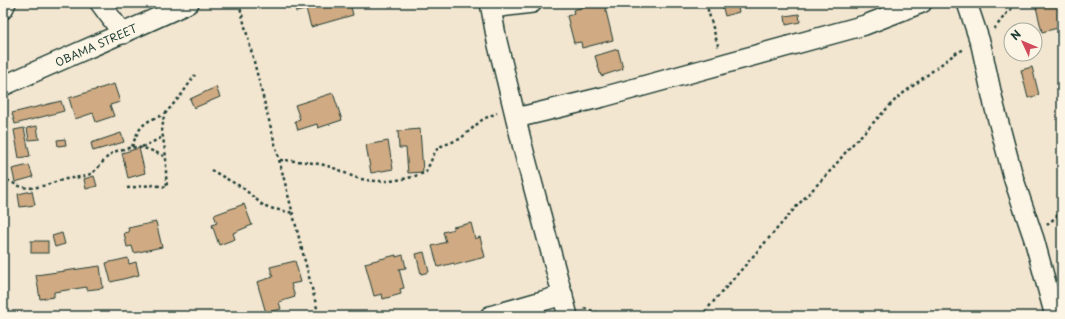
<svg xmlns="http://www.w3.org/2000/svg" width="1065" height="319" viewBox="0 0 1065 319" font-family="'Playpen Sans',sans-serif">
  <rect width="100%" height="100%" fill="#f3e6d1"/>
  <filter id="ink" filterUnits="userSpaceOnUse"><feTurbulence type="fractalNoise" baseFrequency=".025" numOctaves="2"/><feDisplacementMap in="SourceGraphic" scale="8" xChannelSelector="R" yChannelSelector="G"/><feConvolveMatrix kernelMatrix="1 2 1 2 8 2 1 2 1" color-interpolation-filters="sRGB"/></filter>
  <g filter="url(#ink)">
    <g fill="#d0aa82" stroke="#1f3d34">
      <path d="M 294,3 L 303,3 L 305,10 L 296,12 Z"/>
      <path d="M 314,3 L 350,3 L 353,15 L 311,27 L 305,5 Z"/>
      <path d="M 587,3 L 604,3 L 613,40 L 582,48 L 581,42 L 574,43 L 567,16 L 574,14 L 573,10 L 588,6 Z"/>
      <path d="M 715,3 L 737,3 L 739,12 L 725,16 L 722,5 L 716,6 Z"/>
      <path d="M 1051,3 L 1062,3 L 1062,27 L 1042,32 L 1036,7 Z"/>
      <path d="M 799,14 L 800,22 L 786,25 L 785,16 Z"/>
      <path d="M 618,49 L 623,69 L 601,76 L 595,56 Z"/>
      <path d="M 1032,67 L 1039,95 L 1028,98 L 1021,70 Z"/>
      <path d="M 114,84 L 120,102 L 110,105 L 114,116 L 96,122 L 93,113 L 75,119 L 69,98 Z"/>
      <path d="M 216,87 L 220,97 L 194,108 L 190,99 Z"/>
      <path d="M 333,93 L 342,120 L 318,128 L 317,124 L 298,130 L 295,121 L 300,119 L 295,105 Z"/>
      <path d="M 61,101 L 64,111 L 15,124 L 12,113 Z"/>
      <path d="M 37,126 L 39,139 L 29,140 L 27,128 Z"/>
      <path d="M 24,128 L 30,156 L 19,158 L 14,130 Z"/>
      <path d="M 420,129 L 423,172 L 408,173 L 406,148 L 399,148 L 398,131 Z"/>
      <path d="M 121,133 L 124,142 L 93,151 L 91,143 Z"/>
      <path d="M 65,139 L 66,145 L 58,146 L 57,140 Z"/>
      <path d="M 388,141 L 393,169 L 371,173 L 366,145 Z"/>
      <path d="M 139,148 L 145,173 L 128,178 L 122,153 Z"/>
      <path d="M 29,165 L 33,177 L 15,182 L 12,169 Z"/>
      <path d="M 94,176 L 97,186 L 86,189 L 84,179 Z"/>
      <path d="M 32,191 L 35,205 L 20,207 L 18,194 Z"/>
      <path d="M 244,204 L 252,225 L 233,233 L 235,239 L 219,245 L 212,225 L 217,223 L 214,215 Z"/>
      <path d="M 156,222 L 162,247 L 134,253 L 132,246 L 127,247 L 124,233 L 129,232 L 128,228 Z"/>
      <path d="M 471,223 L 475,239 L 480,237 L 485,257 L 455,265 L 454,263 L 438,267 L 432,246 L 446,242 L 443,232 L 454,229 L 453,227 Z"/>
      <path d="M 62,233 L 65,244 L 55,247 L 52,236 Z"/>
      <rect x="31" y="241" width="17" height="12"/>
      <path d="M 424,252 L 429,272 L 421,274 L 416,254 Z"/>
      <path d="M 396,255 L 396,257 L 403,255 L 406,268 L 399,269 L 404,288 L 400,289 L 401,294 L 383,299 L 382,294 L 374,296 L 365,263 Z"/>
      <path d="M 128,258 L 129,264 L 136,262 L 139,275 L 111,282 L 106,263 Z"/>
      <path d="M 295,261 L 301,282 L 291,284 L 295,297 L 279,302 L 281,309 L 266,313 L 257,282 L 273,277 L 270,267 Z"/>
      <path d="M 100,266 L 103,288 L 87,290 L 87,287 L 54,292 L 54,297 L 40,299 L 36,275 Z"/>
    </g>
    <g fill="none" stroke-linecap="round" stroke-linejoin="round">
      <defs>
        <g id="street">
          <path d="M 100,3 L 123,34"/>
          <path d="M 490,3 L 497,41 L 523,148 L 568,316"/>
          <path d="M 967,3 L 981,45 L 994,105 L 1014,180 L 1034,239 L 1055,316"/>
          <path d="M 492,8 L 532,3"/>
          <path d="M 3,9 L 6,3"/>
          <path d="M 3,86 C 65,58 127,32 189,3"/>
          <path d="M 516,118 L 603,97 L 865,25 L 922,3"/>
          <path d="M 490,316 L 563,295"/>
        </g>
      </defs>
      <use href="#street" stroke="#1f3d34" stroke-width="22"/>
      <g stroke="#1f3d34" stroke-width="2.5" stroke-dasharray="3 3" stroke-linecap="butt">
        <path d="M 239,3 L 319,316"/>
        <path d="M 706,3 L 719,49"/>
        <path d="M 994,29 L 1007,13 L 1018,3"/>
        <path d="M 132,147 C 139,126 143,122 163,115"/>
        <path d="M 142,147 L 163,137"/>
        <path d="M 280,160 C 297,161 315,162 331,167 C 340,170 348,175 357,178 C 379,184 405,181 426,172 L 435,152 L 439,147 L 460,139 L 483,119 L 497,113"/>
        <path d="M 211,170 L 243,188 L 265,207 L 293,213"/>
        <path d="M 3,176 C 6,180 9,181 13,183 C 31,194 48,183 66,179 C 75,177 84,178 92,173 C 102,166 106,153 120,150 C 140,144 148,149 166,157"/>
        <path d="M 127,188 L 152,185 L 167,187 L 166,175 L 166,157 L 162,131 L 164,115 L 182,94 L 195,75"/>
        <path d="M 1047,225 L 1058,215 L 1062,209"/>
        <path d="M 584,308 L 609,316"/>
        <path d="M 701,316 L 796,207 L 833,168 L 849,148 L 897,98 L 956,53 L 965,49"/>
      </g>
      <use href="#street" stroke="#fcf5e5" stroke-width="19"/>
    </g>
  </g>
  <g text-anchor="middle" dominant-baseline="central" stroke-width="3" stroke-linejoin="round" paint-order="stroke">
    <g font-size="11" fill="#1f3d34" stroke="#fcf5e5">
      <text transform="translate(96 45) rotate(-24)">OBAMA STREET</text>
    </g>
  </g>
  <rect width="1065" height="319" fill="none" stroke="#fcf5e5" stroke-width="16"/>
  <rect x="8" y="8" width="1049" height="303" fill="none" stroke="#1f3d34" stroke-width="1.5" filter="url(#ink)"/>
  <g transform="translate(1023 42) rotate(314)"><circle r="19" fill="#fcf5e5" stroke="#a4ab9e"/>
  <path d="M0-3L7 15L0 10L-7 15Z" fill="#d1495b"/>
  <text y="-6" font-size="11" font-weight="bold" text-anchor="middle" fill="#1f3d34">N</text>
  </g>
</svg>
